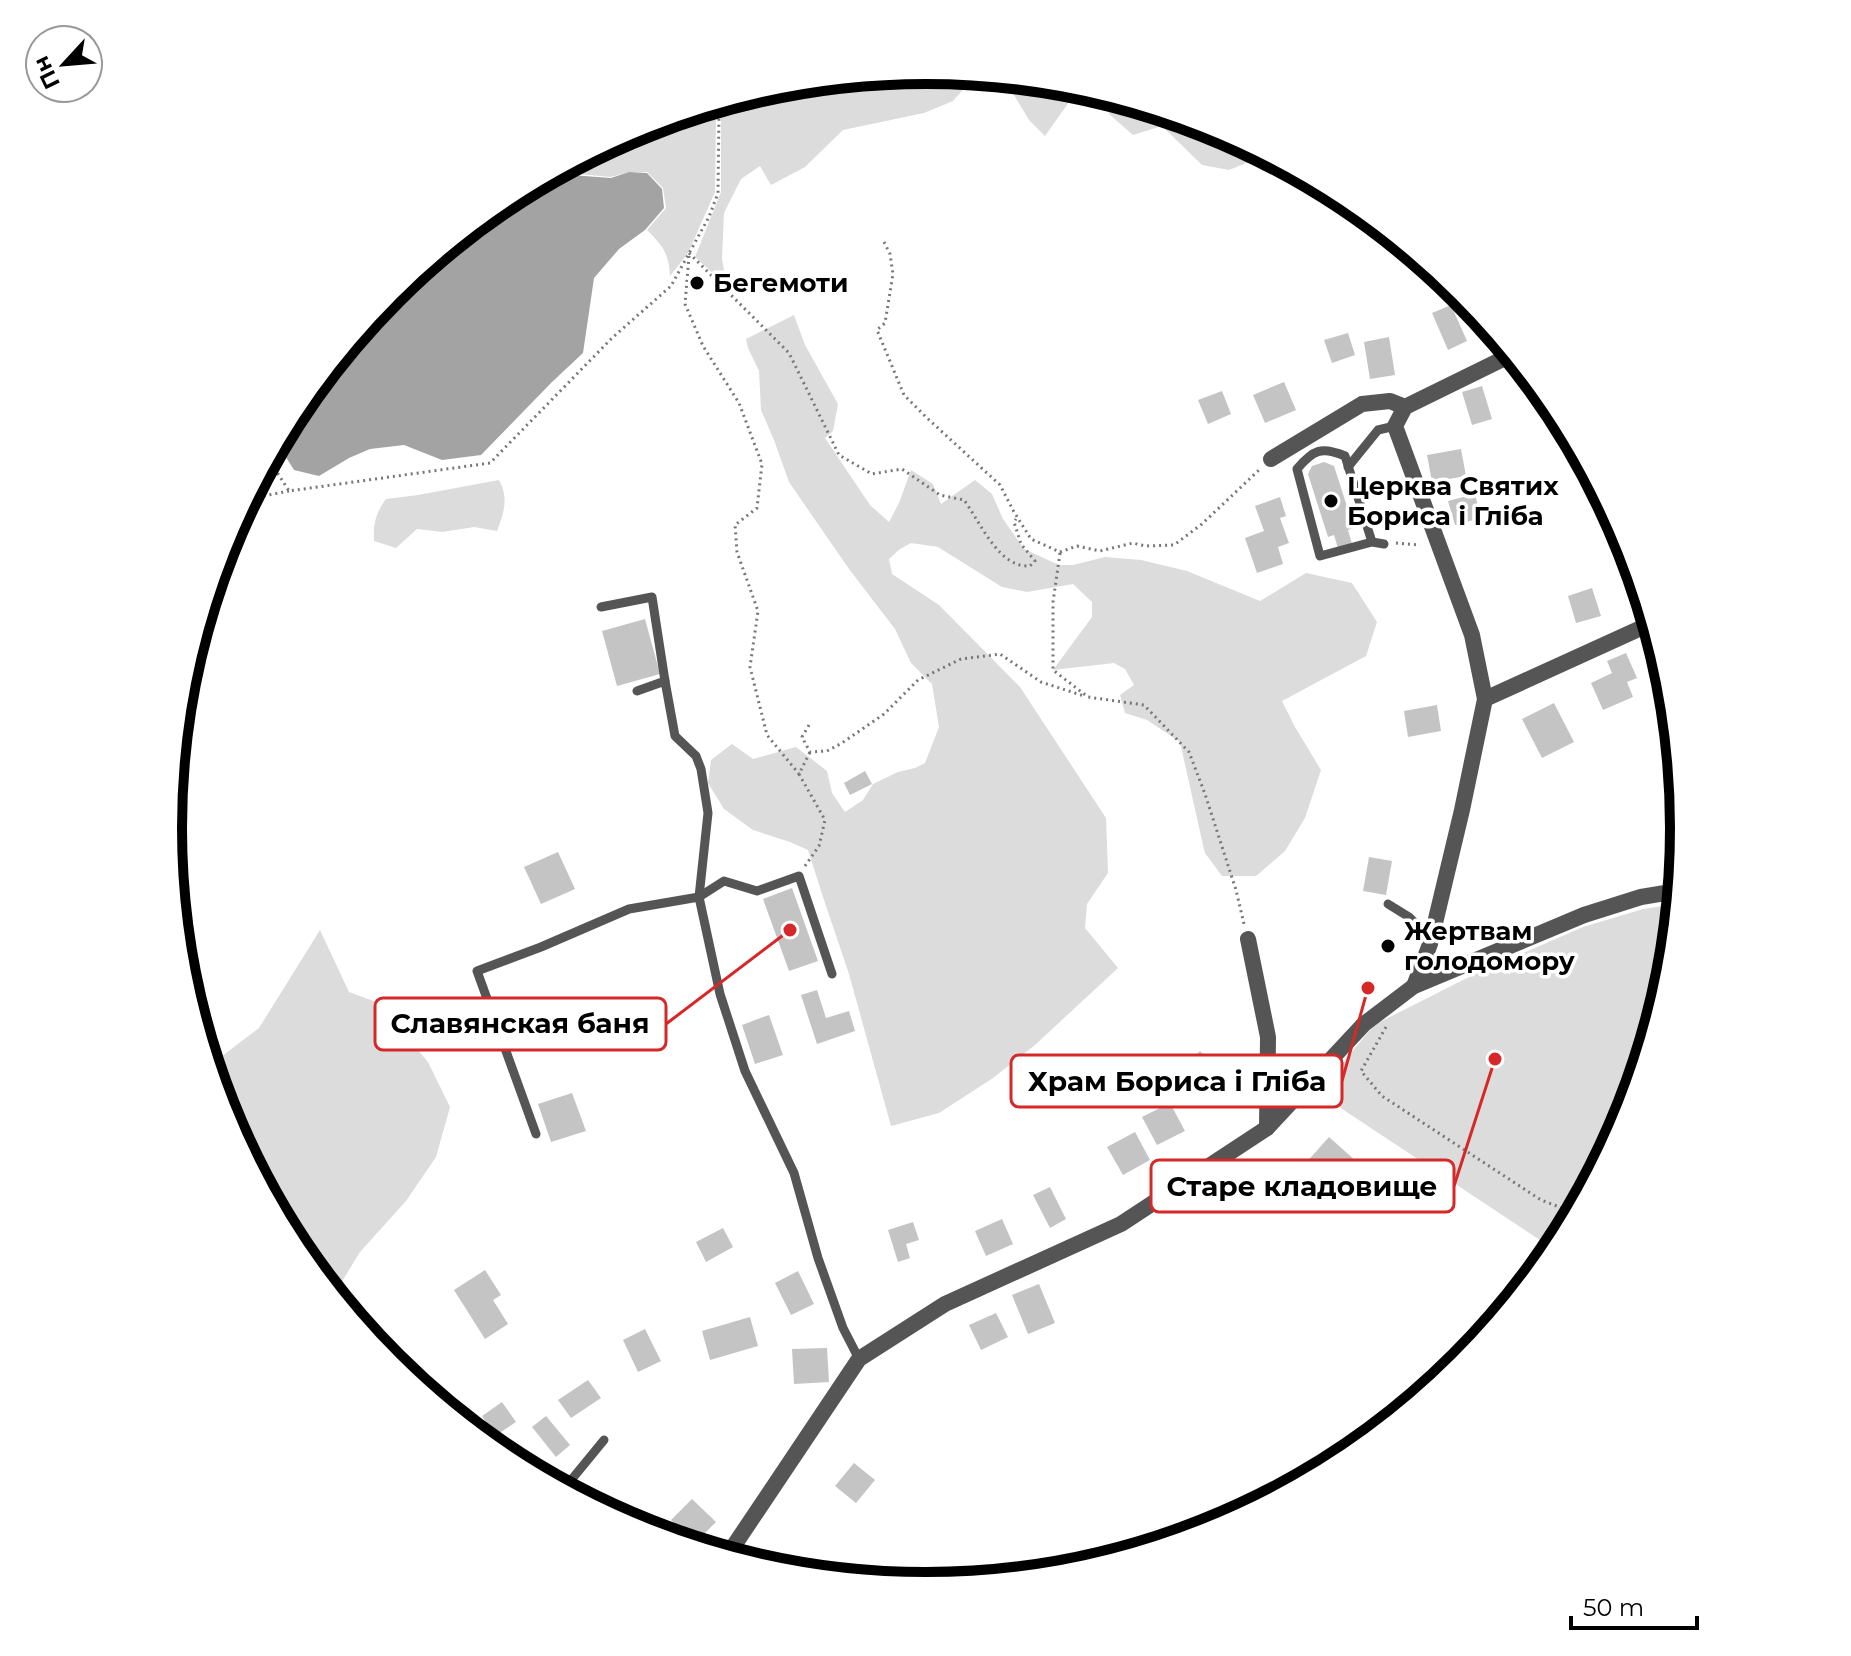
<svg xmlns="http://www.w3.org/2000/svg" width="1851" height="1656" viewBox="0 0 1851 1656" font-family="Montserrat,sans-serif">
  <rect width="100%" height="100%" fill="#fff"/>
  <g fill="#dcdcdc">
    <path d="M 926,70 L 976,75 L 953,101 L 924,113 L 843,130 L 805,167 L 771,185 L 760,166 L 741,179 L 724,213 L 722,259 L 727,286 L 695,257 L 721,192 L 721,110 L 716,112 L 715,192 L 688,253 L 670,276 C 669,253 662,245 647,230 L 666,208 L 663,188 L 647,172 L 629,172 L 611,177 L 557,172 L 504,198 L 636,128 L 778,84 Z"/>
    <path d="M 989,76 L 1074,85 L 1088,89 L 1074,95 L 1045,136 L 1029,120 L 1008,85 Z"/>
    <path d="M 1105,94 L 1216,128 L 1266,155 L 1229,170 L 1202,165 L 1162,126 L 1133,135 L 1109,114 Z"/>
    <path d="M 794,315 L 805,345 L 838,404 L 833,431 L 825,438 L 870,505 L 889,522 L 899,503 L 911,470 L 933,484 L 941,504 L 975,480 L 992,494 L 1003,519 L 1024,549 L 1059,565 L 1073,565 L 1105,557 L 1141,560 L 1187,571 L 1260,601 L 1306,573 L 1352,583 L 1377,622 L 1366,656 L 1282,701 L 1295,727 L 1321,770 L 1305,818 L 1285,851 L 1256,876 L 1222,876 L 1205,853 L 1203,845 L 1180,742 L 1147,720 L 1125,713 L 1120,695 L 1134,685 L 1125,669 L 1114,663 L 1053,670 L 1092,617 L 1092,602 L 1073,584 L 1027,592 L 1002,587 L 938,547 L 911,543 L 900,549 L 889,559 L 892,574 L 939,605 L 1020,687 L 1106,818 L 1108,873 L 1087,904 L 1085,928 L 1118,968 L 1035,1045 L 993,1078 L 939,1113 L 891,1126 L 849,974 L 823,897 L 808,850 L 790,842 L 753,830 L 724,809 L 708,783 L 711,760 L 732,744 L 753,759 L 796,747 L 827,771 L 832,793 L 845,812 L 863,800 L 873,784 L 898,772 L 915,768 L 925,763 L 939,727 L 932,684 L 911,663 L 895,629 L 849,569 L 789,482 L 774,440 L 761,410 L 759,371 L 748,348 L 746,339 Z"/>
    <path d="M 499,480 C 509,498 504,513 497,531 L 474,527 L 442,532 L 417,529 L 396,548 L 374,541 C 373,523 376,513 386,499 L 418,495 Z"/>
    <path d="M 1676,904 L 1669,976 L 1626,1118 L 1555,1250 L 1318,1093 L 1374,1025 L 1475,974 L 1583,927 L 1643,909 Z"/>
    <path d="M 320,930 L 349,992 L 379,1003 L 428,1062 L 450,1107 L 436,1157 L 406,1201 L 360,1252 L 333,1296 L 295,1249 L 225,1118 L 209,1066 L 259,1028 Z"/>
  </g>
  <path fill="#a3a3a3" d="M 629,172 L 647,173 L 662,189 L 664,208 L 645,230 L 619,249 L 594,278 L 583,353 L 552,382 L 481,455 L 442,460 L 404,445 L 370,449 L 349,458 L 319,476 L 294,470 L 279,446 L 277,440 L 296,406 L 390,292 L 419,270 L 500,202 L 557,174 L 611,178 Z"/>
  <g fill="#c4c4c4">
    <path d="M 1451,305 L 1467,341 L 1448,350 L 1432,313 Z"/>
    <path d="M 1348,333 L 1355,355 L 1332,363 L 1324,340 Z"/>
    <path d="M 1389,337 L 1395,375 L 1370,379 L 1364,342 Z"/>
    <path d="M 1284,382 L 1296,410 L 1265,423 L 1253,395 Z"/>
    <path d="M 1482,386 L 1492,419 L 1472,425 L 1462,392 Z"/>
    <path d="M 1222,391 L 1231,414 L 1208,424 L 1198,400 Z"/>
    <path d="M 1461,449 L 1466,476 L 1432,482 L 1427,455 Z"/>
    <path d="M 1324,462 L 1334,466 L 1354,528 L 1348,530 L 1352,544 L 1338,548 L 1334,535 L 1328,537 L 1308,474 L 1312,466 Z"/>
    <path d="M 1475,494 L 1481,518 L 1455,525 L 1448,501 Z"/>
    <path d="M 1280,497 L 1286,516 L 1280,518 L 1289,543 L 1278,547 L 1283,564 L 1257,573 L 1245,538 L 1264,531 L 1255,506 Z"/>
    <path d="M 1592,588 L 1601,616 L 1576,623 L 1568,596 Z"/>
    <path d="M 645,619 L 660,674 L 617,686 L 602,631 Z"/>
    <path d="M 1626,653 L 1637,678 L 1627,682 L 1633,697 L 1603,710 L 1591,683 L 1612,673 L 1607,661 Z"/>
    <path d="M 1554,703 L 1574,742 L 1542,758 L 1522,719 Z"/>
    <path d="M 1437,705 L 1441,731 L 1408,737 L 1404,711 Z"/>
    <path d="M 865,771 L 872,784 L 850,795 L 844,783 Z"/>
    <path d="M 558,852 L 575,889 L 541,904 L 524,867 Z"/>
    <path d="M 1369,857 L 1392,861 L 1386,895 L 1363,891 Z"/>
    <path d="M 792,888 L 818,961 L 789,971 L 763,899 Z"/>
    <path d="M 817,990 L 826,1018 L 849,1011 L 855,1031 L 817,1044 L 801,995 Z"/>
    <path d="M 769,1015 L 783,1055 L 755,1064 L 742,1025 Z"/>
    <path d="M 1200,1051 L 1234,1086 L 1212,1107 L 1179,1072 Z"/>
    <path d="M 572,1093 L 586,1131 L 551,1142 L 538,1104 Z"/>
    <path d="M 1170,1103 L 1185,1131 L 1157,1145 L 1142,1117 Z"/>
    <path d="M 1135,1132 L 1150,1160 L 1123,1175 L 1107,1147 Z"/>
    <path d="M 1329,1137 L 1357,1162 L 1333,1189 L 1305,1164 Z"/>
    <path d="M 1050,1187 L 1066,1219 L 1050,1228 L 1033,1195 Z"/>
    <path d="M 1002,1219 L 1013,1244 L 986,1256 L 975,1231 Z"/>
    <path d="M 913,1222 L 919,1240 L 906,1244 L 910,1258 L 898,1262 L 888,1230 Z"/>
    <path d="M 723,1228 L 733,1247 L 706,1262 L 696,1242 Z"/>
    <path d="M 485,1270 L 501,1295 L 493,1300 L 508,1324 L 485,1339 L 454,1290 Z"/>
    <path d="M 798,1271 L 814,1304 L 791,1315 L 775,1283 Z"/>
    <path d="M 1039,1284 L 1055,1323 L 1028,1334 L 1012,1295 Z"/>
    <path d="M 996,1313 L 1008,1337 L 981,1350 L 969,1325 Z"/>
    <path d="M 750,1317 L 758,1346 L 710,1360 L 702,1331 Z"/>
    <path d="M 645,1329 L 661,1361 L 638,1372 L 623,1340 Z"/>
    <path d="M 827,1348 L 829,1382 L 794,1384 L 792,1349 Z"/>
    <path d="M 588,1380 L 601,1398 L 571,1418 L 558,1400 Z"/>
    <path d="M 502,1402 L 516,1422 L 495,1436 L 482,1416 Z"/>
    <path d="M 546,1416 L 570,1445 L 556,1457 L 532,1427 Z"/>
    <path d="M 854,1463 L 875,1480 L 856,1503 L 835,1486 Z"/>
    <path d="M 692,1499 L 716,1522 L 695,1543 L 671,1520 Z"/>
    <path d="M 793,1558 L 813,1575 L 781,1572 Z"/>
  </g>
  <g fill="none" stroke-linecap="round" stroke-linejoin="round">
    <g stroke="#777" stroke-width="3" stroke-dasharray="2 4" stroke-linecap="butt">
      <path d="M 884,242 L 890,254 L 893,274 L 885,323 L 877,330 L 904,395 L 926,417 L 1000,485 L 1014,512 L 1031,539 L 1060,552 L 1077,546 L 1100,551 L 1133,543 L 1145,546 L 1174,545 L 1202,524 L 1259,470"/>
      <path d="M 689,253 L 789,353 L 839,455 L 872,474 L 902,469 L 940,495 L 964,500 C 978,519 994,556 1017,564 C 1021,566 1026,566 1030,566 L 1035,561 L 1021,544 L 1014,522 L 1016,519"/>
      <path d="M 689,256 L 685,304 L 703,346 L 739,403 L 762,464 L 757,508 L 735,525 L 737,552 L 758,611 L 750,667 L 767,735 L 799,774"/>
      <path d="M 268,458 L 289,491 L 490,463 L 612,338 L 671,286 L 709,217 L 718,193 L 719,111 L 717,103"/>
      <path d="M 255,483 L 258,497"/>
      <path d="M 242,506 L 258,497 L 289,491"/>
      <path d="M 1396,543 L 1420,545"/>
      <path d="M 1060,553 L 1053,602 L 1053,670 L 1088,697 L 1144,705 L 1189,752 L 1205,794 L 1236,890 L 1244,924"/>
      <path d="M 205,603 L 209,609"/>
      <path d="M 809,725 L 802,737 L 810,752 L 827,751 L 842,743 L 884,714 L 918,680 L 961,659 L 1000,654 L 1041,682 L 1084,696"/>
      <path d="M 805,866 L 819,846 L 825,820 L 799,774 L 810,752"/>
      <path d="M 1668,908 L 1675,918"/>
      <path d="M 1386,1027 L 1361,1071 L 1382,1096 L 1541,1200 L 1575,1213"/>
    </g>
    <g stroke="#555" stroke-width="9">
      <path d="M 1348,467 L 1378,430 L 1395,426"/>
      <path d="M 1372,542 L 1320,556 L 1297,469 C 1313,450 1321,446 1345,456 L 1372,542 L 1384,544"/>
      <path d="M 601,607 L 652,597 L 665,681"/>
      <path d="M 637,691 L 665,681 L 675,736 L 696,756 L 701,769 L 708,813 L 699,897"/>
      <path d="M 699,897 L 724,881 L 757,891 L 799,876 L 832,974"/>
      <path d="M 1388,904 L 1409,917 L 1431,939"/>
      <path d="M 536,1134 L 477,971 L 541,947 L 629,909 L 699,897 L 720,994 L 745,1071 L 794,1173 L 818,1258 L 843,1328 L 859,1359"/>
      <path d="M 575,1496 L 572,1479 L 604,1440"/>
    </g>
    <g stroke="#555" stroke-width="16">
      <path d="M 1271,459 L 1362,404 L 1390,401 L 1405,407"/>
      <path d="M 1485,699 L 1652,623"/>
      <path d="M 1248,939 L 1268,1037 L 1267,1128"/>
      <path d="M 1414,986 L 1430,944 L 1462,810 L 1485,699 L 1472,635 L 1395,426 L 1405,407 L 1513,354"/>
      <path d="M 727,1556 L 859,1359 L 945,1304 L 1121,1224 L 1267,1128 L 1364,1024 L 1414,986 L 1584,915 L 1641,897 L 1677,891"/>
    </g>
  </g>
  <g fill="#000" stroke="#fff" stroke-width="3">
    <circle cx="697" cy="283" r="8"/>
    <circle cx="1331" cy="501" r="8"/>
    <circle cx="1388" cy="946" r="8"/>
  </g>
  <g text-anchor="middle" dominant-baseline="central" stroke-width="7" stroke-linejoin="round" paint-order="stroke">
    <g font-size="26" font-weight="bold" fill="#000" stroke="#fff" text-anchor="start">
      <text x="713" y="283">Бегемоти</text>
      <text x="1347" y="486">Церква Святих<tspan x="1347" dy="30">Бориса і Гліба</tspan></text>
      <text x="1404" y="931">Жертвам<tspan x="1404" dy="30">голодомору</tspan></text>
    </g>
  </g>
  <path d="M0 0H1851V1656H0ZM182 828a744 744 0 1 1 1488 0a744 744 0 1 1-1488 0Z" fill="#fff" fill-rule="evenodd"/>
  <path fill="none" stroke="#000" stroke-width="10" d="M182 828a744 744 0 1 1 1488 0a744 744 0 1 1-1488 0Z"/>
  <path fill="none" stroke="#d62828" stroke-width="3" d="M790 930L666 1024M1368 988L1342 1081M1495 1059L1454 1186"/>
  <g fill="#d62828" stroke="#fff" stroke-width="3">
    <circle cx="790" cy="930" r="8"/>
    <circle cx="1368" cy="988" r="8"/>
    <circle cx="1495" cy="1059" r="8"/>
  </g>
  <g fill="#fff" stroke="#d62828" stroke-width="3">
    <rect x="375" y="998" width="291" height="52" rx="8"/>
    <rect x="1011" y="1055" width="331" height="52" rx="8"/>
    <rect x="1151" y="1160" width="303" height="52" rx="8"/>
  </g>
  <g font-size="28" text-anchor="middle" font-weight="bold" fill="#000">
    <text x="520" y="1033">Славянская баня</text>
    <text x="1177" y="1091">Храм Бориса і Гліба</text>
    <text x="1302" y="1196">Старе кладовище</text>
  </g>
  <g transform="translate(64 64) rotate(244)"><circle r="38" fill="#ffffff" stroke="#999999" stroke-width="2"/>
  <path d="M0-6L14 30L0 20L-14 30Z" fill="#000000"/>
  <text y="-12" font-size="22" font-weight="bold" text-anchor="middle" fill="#000000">Пн</text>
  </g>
  <path d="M1571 1616v12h126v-12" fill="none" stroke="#000000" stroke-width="4"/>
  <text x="1583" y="1616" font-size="24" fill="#000000" stroke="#ffffff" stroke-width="6" paint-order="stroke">50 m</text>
</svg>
